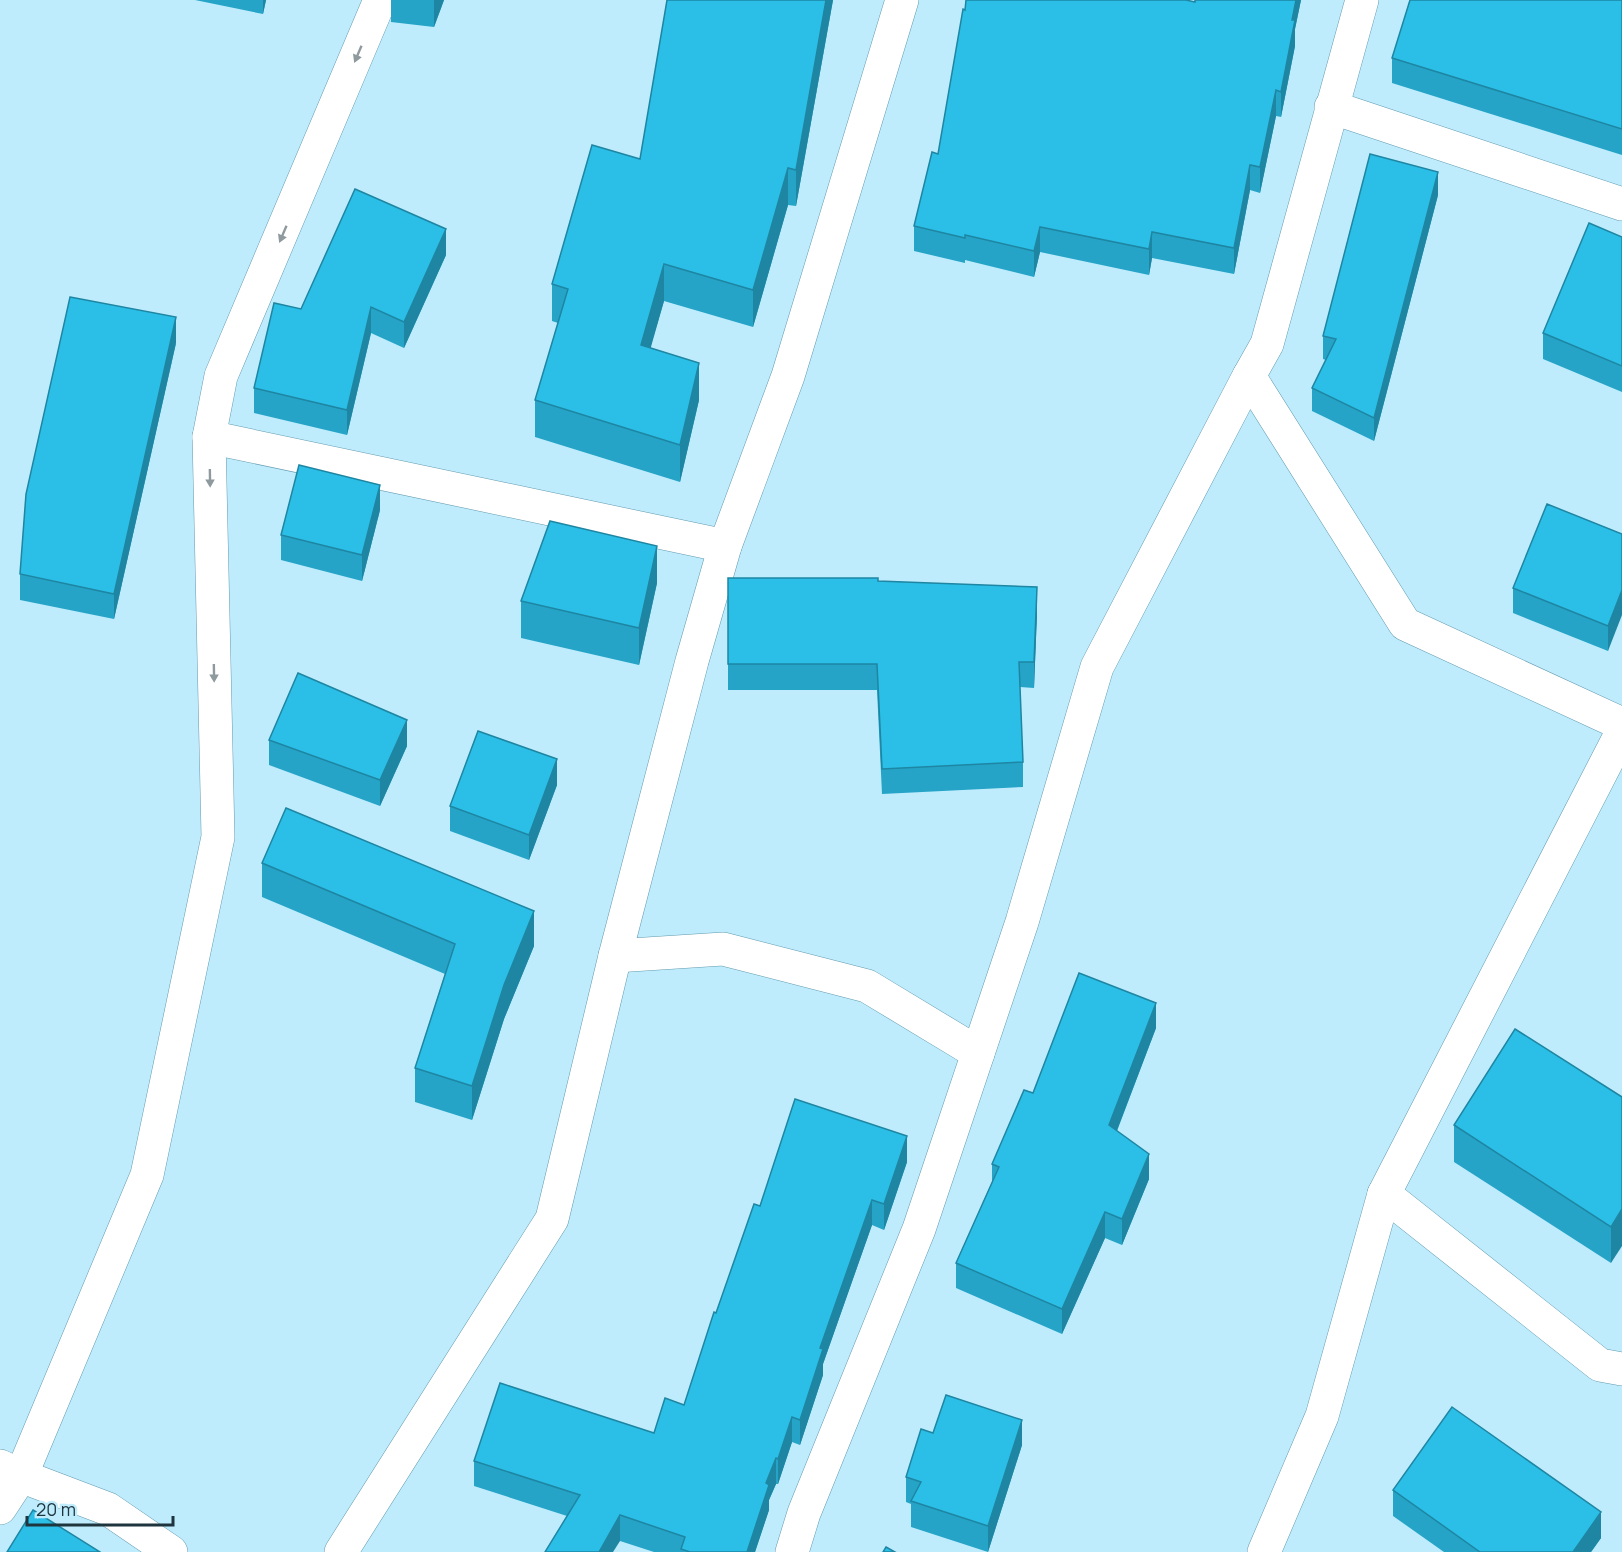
<svg xmlns="http://www.w3.org/2000/svg" width="1622" height="1552" viewBox="0 0 1622 1552" font-family="Manrope,sans-serif">
  <rect width="100%" height="100%" fill="#beecfd"/>
  <g fill="none" stroke-linecap="round" stroke-linejoin="round">
    <defs>
      <g id="minor">
        <path d="M 1331,107 L 1622,204"/>
        <path d="M 1249,376 L 1405,624 L 1622,724"/>
        <path d="M 209,437 L 725,546"/>
        <path d="M 615,956 L 723,949 L 867,986 L 978,1053"/>
        <path d="M 1384,1194 L 1600,1365 L 1622,1369"/>
        <path d="M 341,1552 L 552,1219 L 615,956 L 692,661 L 725,546 L 788,376 L 902,0"/>
        <path d="M 792,1552 L 804,1513 L 919,1229 L 1022,922 L 1097,667 L 1249,376 L 1267,344 L 1362,0"/>
        <path d="M 1264,1552 L 1322,1416 L 1384,1194 L 1622,732"/>
      </g>
      <path id="tertiary" d="M 0,1466 L 21,1476 L 108,1509 L 171,1552"/>
      <path id="secondary" d="M 0,1508 L 21,1476 L 147,1175 L 218,837 L 209,437 L 221,376 L 380,0"/>
    </defs>
    <use href="#minor" stroke="#629baf" stroke-width="34"/>
    <use href="#tertiary" stroke="#629baf" stroke-width="34"/>
    <use href="#secondary" stroke="#629baf" stroke-width="34"/>
    <use href="#minor" stroke="#fff" stroke-width="33"/>
    <use href="#tertiary" stroke="#fff" stroke-width="33"/>
    <use href="#secondary" stroke="#fff" stroke-width="33"/>
  </g>
  <g fill="#25a4c8">
    <path d="M 195,0 L 266,0 L 263,14 Z"/>
    <path d="M 391,0 L 444,0 L 434,27 L 391,22 Z"/>
    <path d="M 667,0 L 833,0 L 796,206 L 788,205 L 753,327 L 664,301 L 650,348 L 699,400 L 680,482 L 535,437 L 535,400 L 558,323 L 552,321 L 552,284 L 640,159 Z"/>
    <path d="M 1195,0 L 1301,0 L 1295,29 L 1295,46 L 1281,117 L 1276,116 L 1260,193 L 1250,190 L 1234,274 L 1152,258 L 1149,275 L 1040,252 L 1034,277 L 965,260 L 965,263 L 914,251 L 914,226 L 938,154 L 1195,2 Z"/>
    <path d="M 1622,0 L 1622,155 L 1392,83 L 1392,58 Z"/>
    <path d="M 1438,195 L 1374,441 L 1312,411 L 1312,388 L 1326,360 L 1323,359 L 1323,336 Z"/>
    <path d="M 1622,237 L 1622,392 L 1543,359 L 1543,333 Z"/>
    <path d="M 446,255 L 404,348 L 371,333 L 347,435 L 254,413 L 254,388 L 301,309 Z"/>
    <path d="M 176,343 L 114,619 L 20,600 L 20,574 Z"/>
    <path d="M 380,510 L 362,581 L 281,560 L 281,535 Z"/>
    <path d="M 1622,534 L 1608,651 L 1513,613 L 1513,588 Z"/>
    <path d="M 728,579 L 878,581 L 1037,613 L 1034,688 L 1020,687 L 1023,762 L 1023,787 L 882,794 L 877,690 L 728,690 Z"/>
    <path d="M 657,583 L 639,665 L 521,638 L 521,601 Z"/>
    <path d="M 269,740 L 407,746 L 380,806 L 269,765 Z"/>
    <path d="M 557,785 L 529,860 L 450,831 L 450,806 Z"/>
    <path d="M 262,863 L 534,946 L 504,1019 L 472,1120 L 415,1102 L 415,1068 L 445,974 L 262,897 Z"/>
    <path d="M 1156,1028 L 1117,1131 L 1149,1179 L 1122,1245 L 1105,1238 L 1062,1334 L 956,1288 L 956,1263 L 992,1182 L 992,1164 L 1033,1093 Z"/>
    <path d="M 1622,1097 L 1611,1263 L 1454,1162 L 1454,1125 Z"/>
    <path d="M 907,1162 L 884,1230 L 872,1225 L 823,1364 L 823,1375 L 800,1445 L 792,1442 L 778,1484 L 776,1484 L 769,1500 L 769,1510 L 755,1552 L 654,1552 L 620,1541 L 567,1516 L 474,1486 L 474,1461 L 654,1433 L 684,1405 L 716,1313 L 760,1206 Z"/>
    <path d="M 933,1433 L 1022,1445 L 988,1552 L 911,1527 L 911,1504 L 906,1502 L 906,1477 Z"/>
    <path d="M 1393,1490 L 1601,1538 L 1591,1552 L 1444,1552 L 1393,1516 Z"/>
  </g>
  <g fill="#1e86a2">
    <path d="M 263,0 L 266,0 L 263,14 Z"/>
    <path d="M 434,0 L 444,0 L 434,27 Z"/>
    <path d="M 826,0 L 833,0 L 796,206 L 796,170 Z"/>
    <path d="M 1296,0 L 1301,0 L 1295,29 L 1295,46 L 1281,117 L 1281,92 L 1292,20 Z"/>
    <path d="M 1276,90 L 1276,116 L 1260,193 L 1260,167 Z"/>
    <path d="M 1250,165 L 1250,190 L 1234,274 L 1234,248 Z"/>
    <path d="M 788,168 L 788,205 L 753,327 L 753,290 Z"/>
    <path d="M 1438,172 L 1438,195 L 1374,441 L 1374,418 Z"/>
    <path d="M 1040,227 L 1040,252 L 1034,277 L 1034,251 Z"/>
    <path d="M 446,229 L 446,255 L 404,348 L 404,322 Z"/>
    <path d="M 1152,232 L 1152,258 L 1149,275 L 1149,249 Z"/>
    <path d="M 664,264 L 664,301 L 641,382 L 641,345 Z"/>
    <path d="M 371,307 L 371,333 L 347,435 L 347,410 Z"/>
    <path d="M 176,317 L 176,343 L 114,619 L 114,594 Z"/>
    <path d="M 699,363 L 699,400 L 680,482 L 680,445 Z"/>
    <path d="M 380,485 L 380,510 L 362,581 L 362,555 Z"/>
    <path d="M 657,546 L 657,583 L 639,665 L 639,628 Z"/>
    <path d="M 1037,587 L 1037,613 L 1034,688 L 1034,662 Z"/>
    <path d="M 1622,590 L 1622,615 L 1608,651 L 1608,626 Z"/>
    <path d="M 407,720 L 407,746 L 380,806 L 380,780 Z"/>
    <path d="M 557,759 L 557,785 L 529,860 L 529,835 Z"/>
    <path d="M 534,911 L 534,946 L 504,1019 L 472,1120 L 472,1086 L 504,985 Z"/>
    <path d="M 1156,1003 L 1156,1028 L 1109,1151 L 1109,1125 Z"/>
    <path d="M 907,1136 L 907,1162 L 884,1230 L 884,1204 Z"/>
    <path d="M 1149,1154 L 1149,1179 L 1122,1245 L 1122,1219 Z"/>
    <path d="M 872,1200 L 872,1225 L 823,1364 L 823,1375 L 800,1445 L 800,1420 L 820,1348 Z"/>
    <path d="M 1622,1209 L 1622,1246 L 1611,1263 L 1611,1227 Z"/>
    <path d="M 1105,1212 L 1105,1238 L 1062,1334 L 1062,1309 Z"/>
    <path d="M 792,1417 L 792,1442 L 778,1484 L 778,1459 Z"/>
    <path d="M 1022,1420 L 1022,1445 L 988,1552 L 988,1526 Z"/>
    <path d="M 776,1458 L 776,1484 L 769,1500 L 769,1510 L 755,1552 L 747,1552 L 766,1483 Z"/>
    <path d="M 1601,1512 L 1601,1538 L 1591,1552 L 1573,1552 Z"/>
    <path d="M 620,1515 L 620,1541 L 613,1552 L 599,1552 Z"/>
  </g>
  <g fill="#2bbfe8" stroke="#1e86a2" stroke-width="1.5">
    <path d="M 667,0 L 826,0 L 796,170 L 788,168 L 753,290 L 664,264 L 641,345 L 699,363 L 680,445 L 535,400 L 568,289 L 552,284 L 592,145 L 640,159 Z"/>
    <path d="M 966,0 L 1186,0 L 1195,2 L 1195,0 L 1296,0 L 1292,20 L 1295,20 L 1281,92 L 1276,90 L 1260,167 L 1250,165 L 1234,248 L 1152,232 L 1149,249 L 1040,227 L 1034,251 L 965,235 L 965,238 L 914,226 L 932,152 L 938,154 L 963,9 L 965,10 Z"/>
    <path d="M 1410,0 L 1622,0 L 1622,129 L 1392,58 Z"/>
    <path d="M 1370,154 L 1438,172 L 1374,418 L 1312,388 L 1336,339 L 1323,336 Z"/>
    <path d="M 355,189 L 446,229 L 404,322 L 371,307 L 347,410 L 254,388 L 274,303 L 301,309 Z"/>
    <path d="M 1589,223 L 1622,237 L 1622,366 L 1543,333 Z"/>
    <path d="M 70,297 L 176,317 L 114,594 L 20,574 L 26,494 Z"/>
    <path d="M 299,465 L 380,485 L 362,555 L 281,535 Z"/>
    <path d="M 1547,504 L 1622,534 L 1622,590 L 1608,626 L 1513,588 Z"/>
    <path d="M 550,521 L 657,546 L 639,628 L 521,601 Z"/>
    <path d="M 728,578 L 878,578 L 878,581 L 1037,587 L 1034,662 L 1019,662 L 1023,762 L 882,769 L 877,664 L 728,664 Z"/>
    <path d="M 298,673 L 407,720 L 380,780 L 269,740 Z"/>
    <path d="M 478,731 L 557,759 L 529,835 L 450,806 Z"/>
    <path d="M 286,808 L 534,911 L 504,985 L 472,1086 L 415,1068 L 455,944 L 262,863 Z"/>
    <path d="M 1079,973 L 1156,1003 L 1109,1125 L 1149,1154 L 1122,1219 L 1105,1212 L 1062,1309 L 956,1263 L 999,1167 L 992,1164 L 1024,1090 L 1033,1093 Z"/>
    <path d="M 1515,1029 L 1622,1097 L 1622,1209 L 1611,1227 L 1454,1125 Z"/>
    <path d="M 795,1099 L 907,1136 L 884,1204 L 872,1200 L 820,1348 L 823,1349 L 800,1420 L 792,1417 L 778,1459 L 776,1458 L 766,1483 L 769,1485 L 747,1552 L 690,1552 L 681,1549 L 685,1537 L 620,1515 L 599,1552 L 545,1552 L 580,1495 L 474,1461 L 500,1383 L 654,1433 L 665,1398 L 684,1405 L 714,1312 L 716,1313 L 754,1204 L 760,1206 Z"/>
    <path d="M 946,1395 L 1022,1420 L 988,1526 L 911,1501 L 921,1482 L 906,1477 L 921,1429 L 933,1433 Z"/>
    <path d="M 1452,1407 L 1601,1512 L 1573,1552 L 1480,1552 L 1393,1490 Z"/>
    <path d="M 33,1510 L 100,1552 L 7,1552 Z"/>
    <path d="M 886,1547 L 895,1552 L 883,1552 Z"/>
  </g>
  <defs><path id="oneway-solid" d="M-6-.8H1V-3.2L6.5 0L1 3.2V.8H-6Z" transform="scale(1.5)"/></defs>
  <g fill="#8e9a9e">
    <use href="#oneway-solid" transform="translate(358 54) rotate(113)"/>
    <use href="#oneway-solid" transform="translate(283 234) rotate(113)"/>
    <use href="#oneway-solid" transform="translate(210 478) rotate(89)"/>
    <use href="#oneway-solid" transform="translate(214 673) rotate(89)"/>
  </g>
  <path d="M27 1516v9h146v-9" fill="none" stroke="#1e353e" stroke-width="3"/>
  <text x="36" y="1516" font-size="18" fill="#1e353e" stroke="#beecfd" stroke-width="4.5" paint-order="stroke">20 m</text>
</svg>
